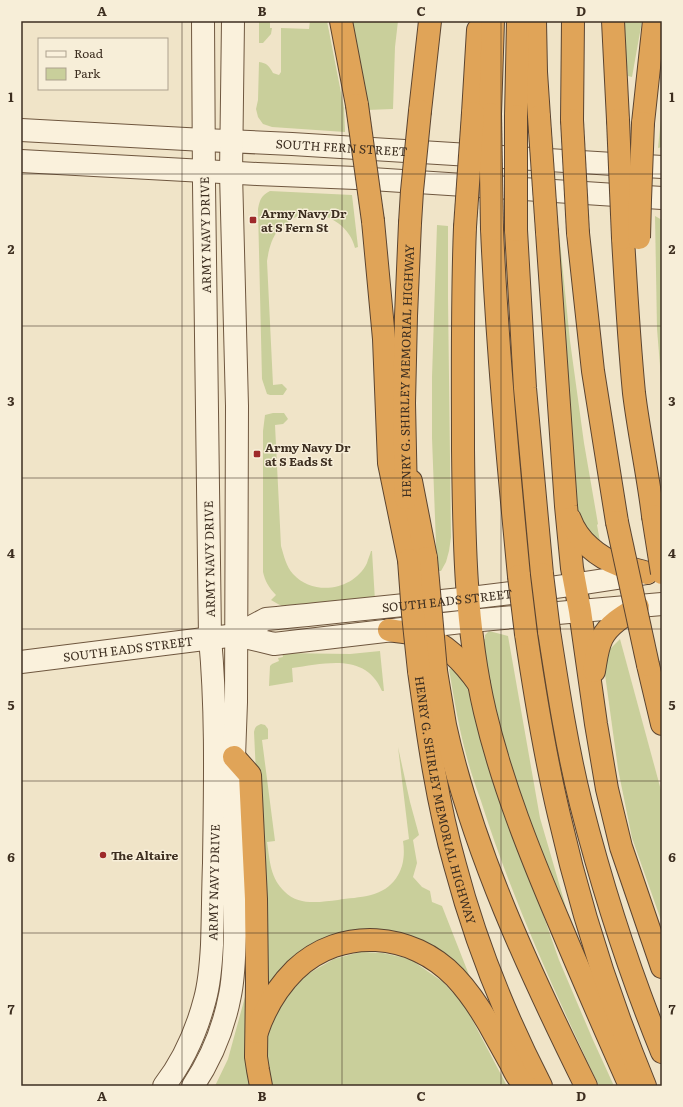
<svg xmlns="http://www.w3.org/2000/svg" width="683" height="1107" viewBox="0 0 683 1107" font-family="Literata,serif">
  <rect width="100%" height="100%" fill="#f0e4c8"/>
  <g fill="#c9cf9b">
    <path d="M 259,21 L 270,21 L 270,28 L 272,28 L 271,34 L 263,43 L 259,43 Z"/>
    <path d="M 310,21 L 327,21 L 344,108 L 345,132 L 272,127 L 263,124 L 258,117 L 256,109 L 258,100 L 259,62 C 267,63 269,66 273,73 L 279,75 L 281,72 L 281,28 L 309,29 Z"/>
    <path d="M 350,21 L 398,21 L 395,47 L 393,109 L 367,110 Z"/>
    <path d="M 622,21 L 642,21 L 632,77 L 628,76 Z"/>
    <path d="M 662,108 L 662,147 L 658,148 Z"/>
    <path d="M 270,191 L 352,195 L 358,247 L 355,248 C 349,222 318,207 294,218 C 291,219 289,222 286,224 C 284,225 281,227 279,229 C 271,239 269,249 267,261 L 273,385 L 282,384 L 287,389 L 283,395 L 270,395 L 267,394 L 262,379 L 258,209 C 260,199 261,196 270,191 Z"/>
    <path d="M 655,216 L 662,220 L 662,390 L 657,329 Z"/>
    <path d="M 437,225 L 448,226 L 448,298 L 451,537 L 449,551 L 446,562 L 441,571 L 437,571 L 432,438 L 432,377 Z"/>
    <path d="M 559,232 L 570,341 L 584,443 L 598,524 L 597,525 L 601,547 L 590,538 L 573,502 L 556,233 Z"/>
    <path d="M 273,413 L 284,413 L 288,419 L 283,424 L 275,425 L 281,546 C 284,556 286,566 293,574 C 314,597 354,590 367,563 C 368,559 370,555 371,551 L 372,551 L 375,601 L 286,608 L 278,604 L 271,600 L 276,595 C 269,588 265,581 263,572 L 263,431 L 265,415 Z"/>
    <path d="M 489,631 L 508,636 L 540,818 L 572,928 L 568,930 L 500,737 L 480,640 L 485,639 L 485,635 Z"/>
    <path d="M 620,639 L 662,794 L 662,923 L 632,838 L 618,769 L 604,667 L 608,651 Z"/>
    <path d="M 380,651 L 384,691 L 382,691 C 365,652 325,664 292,668 L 293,682 L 269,686 L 270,666 L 272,664 L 279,661 L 278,658 L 283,657 L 282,653 L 350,654 Z"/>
    <path d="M 460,666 L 468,685 L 490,762 L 559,960 L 593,1040 L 614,1086 L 599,1086 C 555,993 512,899 481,801 C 476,787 471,773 467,758 C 459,729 454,699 449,669 Z"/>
    <path d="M 261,724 L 265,725 L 268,729 L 268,739 L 262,740 L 275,841 L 267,842 C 270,861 270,878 285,892 C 299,906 320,902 338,900 C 348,898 360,898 371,895 C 397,888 407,866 403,841 L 409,839 L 398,747 L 410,802 L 419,835 L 413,840 L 417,863 L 413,877 L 422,887 L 430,891 L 432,902 L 442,906 L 471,980 L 388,933 L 268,986 L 264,984 L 259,837 L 254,732 C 255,727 256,726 261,724 Z"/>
    <path d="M 360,952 L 383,953 L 410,959 L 443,982 L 465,1006 L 507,1086 L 270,1086 L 265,1059 L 269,1028 L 283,1001 L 306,975 L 334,959 Z"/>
    <path d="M 248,986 L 252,1086 L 215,1086 L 228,1059 Z"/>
  </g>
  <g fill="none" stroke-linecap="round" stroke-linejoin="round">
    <defs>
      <g id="secondary">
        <path id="s1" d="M 21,130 L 204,140 L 292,144 L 662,167"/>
        <path d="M 21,161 L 204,171 L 257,174 L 356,178 L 662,198"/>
        <path id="s2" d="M 236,635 L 266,619 C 393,606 521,595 647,573"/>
        <path id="s3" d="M 21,662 L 236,635 L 274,644 L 470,621 L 580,611 L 662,604"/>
        <path id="s4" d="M 164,1086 C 184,1060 197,1030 205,999 C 210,981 211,963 212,945 C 213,917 213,890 214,863 C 215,788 217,713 210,638 L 204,184 L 203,21"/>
        <path d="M 193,1086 C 211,1059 224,1027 230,995 C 234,976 234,956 235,936 L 234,757 L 236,702 L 237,406 L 231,173 L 233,21"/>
      </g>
      <g id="highway">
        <path d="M 341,21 L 357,105"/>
        <path d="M 535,21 L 536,72 L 539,117"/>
        <path d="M 613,21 L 618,120"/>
        <path d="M 420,111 L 430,21"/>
        <path d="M 473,113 L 478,30"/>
        <path d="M 490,114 L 493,21"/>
        <path d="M 516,116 L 518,21"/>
        <path d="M 572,120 L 573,21"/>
        <path d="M 643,123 L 654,21"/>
        <path d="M 373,221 L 384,339 L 389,463 L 409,560"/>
        <path d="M 465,227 C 462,301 463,376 463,450 C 464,537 465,627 485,712 C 502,784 530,854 559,922 C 582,977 606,1032 630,1086"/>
        <path d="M 492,229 C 497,345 508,461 519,576"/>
        <path d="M 516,230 L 525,388 L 542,574"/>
        <path d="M 547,232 L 566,506 L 572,568 L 580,611 L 596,724 L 607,789 L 621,847 L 662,967"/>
        <path d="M 578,233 L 593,371 L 617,522"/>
        <path d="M 623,238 C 626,290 629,341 634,393 C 639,434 648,474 653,516"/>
        <path d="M 411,481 L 426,558"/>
        <path id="s5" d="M 406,498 L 404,403 L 406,316 L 410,223"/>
        <path d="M 570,519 C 578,541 598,557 619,565 C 628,568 638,570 647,573"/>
        <path d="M 389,630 C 399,632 411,632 420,635 C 446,643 464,663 479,684"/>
        <path d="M 549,631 C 558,689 567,748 581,804 C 603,890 629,971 662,1052"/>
        <path d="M 526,634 C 535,695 545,756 559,815 C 580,908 609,998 645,1086"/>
        <path d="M 648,665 L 662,724"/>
        <path id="s6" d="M 419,671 C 428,736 437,802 455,865 C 475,941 505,1016 541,1086"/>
        <path d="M 436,671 C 439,689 442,707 445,725 C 472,849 530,973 586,1086"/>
        <path d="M 594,671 C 596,660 597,648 602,638 C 609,624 625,615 638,607"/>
        <path d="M 234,757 L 250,775 L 256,899 L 257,983 L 256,1057 L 258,1070 L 261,1086"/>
        <path d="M 257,1032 C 265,1008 277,988 295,970 C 341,926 412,932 455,977 C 470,993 486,1018 496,1037 C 501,1046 506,1055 511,1064 C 513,1068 515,1073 518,1077 C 520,1080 523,1083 526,1086"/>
      </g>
    </defs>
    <use href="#secondary" stroke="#6f573f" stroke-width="24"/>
    <use href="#highway" stroke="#5b4430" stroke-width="24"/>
    <use href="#secondary" stroke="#faf1dc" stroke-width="22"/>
    <use href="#highway" stroke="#e0a458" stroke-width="22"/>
    <defs>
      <g id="highway-bridge">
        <path d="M 357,105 L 373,221"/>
        <path d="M 490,114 L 492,229"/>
        <path d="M 516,116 L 516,230"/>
        <path d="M 539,117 L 547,232"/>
        <path d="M 572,120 L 578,233"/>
        <path d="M 618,120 L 623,238"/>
        <path d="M 410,223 L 412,191 L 420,111"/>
        <path d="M 465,227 L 473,113"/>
        <path d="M 639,238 L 640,200 L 643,123"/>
        <path d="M 653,516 L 662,573"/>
        <path d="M 617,522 L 648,665"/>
        <path d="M 426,558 L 436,671"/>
        <path d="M 409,560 L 413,614 L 419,671"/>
        <path d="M 542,574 L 549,631"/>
        <path d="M 519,576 L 526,634"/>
      </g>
    </defs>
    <use href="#highway-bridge" stroke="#5b4430" stroke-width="24" stroke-linecap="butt"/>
    <use href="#highway-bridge" stroke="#e0a458" stroke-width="22"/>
  </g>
  <path fill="none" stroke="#3d2e20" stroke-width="1" stroke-opacity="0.55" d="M 182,21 L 182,1086M 342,21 L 342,1086M 501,21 L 501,1086M 21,174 L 662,174M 21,326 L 662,326M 21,478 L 662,478M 21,629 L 662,629M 21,781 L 662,781M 21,933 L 662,933"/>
  <g fill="#9e2a2b" stroke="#f7eed8" stroke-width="1.5">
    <rect x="249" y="216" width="8" height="8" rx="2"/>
    <rect x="253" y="450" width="8" height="8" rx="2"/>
    <circle cx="103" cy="855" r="4"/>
  </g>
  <g text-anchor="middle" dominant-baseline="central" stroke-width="3" stroke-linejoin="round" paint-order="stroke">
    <g font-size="12" fill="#3d2e20" stroke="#f7eed8">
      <text stroke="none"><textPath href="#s1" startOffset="321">SOUTH FERN STREET</textPath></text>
      <text transform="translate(205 235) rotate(-91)">ARMY NAVY DRIVE</text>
      <text stroke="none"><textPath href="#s5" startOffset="127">HENRY G. SHIRLEY MEMORIAL HIGHWAY</textPath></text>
      <text transform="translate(209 559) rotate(-91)">ARMY NAVY DRIVE</text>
      <text stroke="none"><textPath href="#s2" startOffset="216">SOUTH EADS STREET</textPath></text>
      <text stroke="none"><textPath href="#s3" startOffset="108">SOUTH EADS STREET</textPath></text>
      <text stroke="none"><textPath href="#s6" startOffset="132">HENRY G. SHIRLEY MEMORIAL HIGHWAY</textPath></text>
      <text stroke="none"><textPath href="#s4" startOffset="214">ARMY NAVY DRIVE</textPath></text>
    </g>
    <g font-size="12" font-weight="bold" fill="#3d2e20" stroke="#f7eed8" text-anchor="start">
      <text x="261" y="213">Army Navy Dr<tspan x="261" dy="14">at S Fern St</tspan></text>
      <text x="265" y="447">Army Navy Dr<tspan x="265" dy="14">at S Eads St</tspan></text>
      <text x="111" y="855">The Altaire</text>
    </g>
  </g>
  <rect width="683" height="1107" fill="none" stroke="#f7eed8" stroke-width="44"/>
  <rect x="38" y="38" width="130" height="52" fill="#f7eed8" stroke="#ada18e"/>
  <rect x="46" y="51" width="20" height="6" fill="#faf1dc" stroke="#ada18e"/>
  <text x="74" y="58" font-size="12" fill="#3d2e20">Road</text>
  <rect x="46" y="68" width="20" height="12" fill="#c9cf9b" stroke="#ada18e"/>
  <text x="74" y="78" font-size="12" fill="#3d2e20">Park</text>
  <rect x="22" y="22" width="639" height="1063" fill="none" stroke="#3d2e20" stroke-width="1.5"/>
  <g font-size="13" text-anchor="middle" font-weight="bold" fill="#3d2e20">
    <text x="102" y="16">A</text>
    <text x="262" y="16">B</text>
    <text x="421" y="16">C</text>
    <text x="581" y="16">D</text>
    <text x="11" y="102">1</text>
    <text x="672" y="102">1</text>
    <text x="11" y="254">2</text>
    <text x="672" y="254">2</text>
    <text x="11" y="406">3</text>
    <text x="672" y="406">3</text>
    <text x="11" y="558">4</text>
    <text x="672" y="558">4</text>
    <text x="11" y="710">5</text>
    <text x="672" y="710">5</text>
    <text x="11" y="862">6</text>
    <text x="672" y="862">6</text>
    <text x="11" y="1014">7</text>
    <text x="672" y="1014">7</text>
    <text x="102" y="1101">A</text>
    <text x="262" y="1101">B</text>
    <text x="421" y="1101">C</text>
    <text x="581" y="1101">D</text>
  </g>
</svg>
